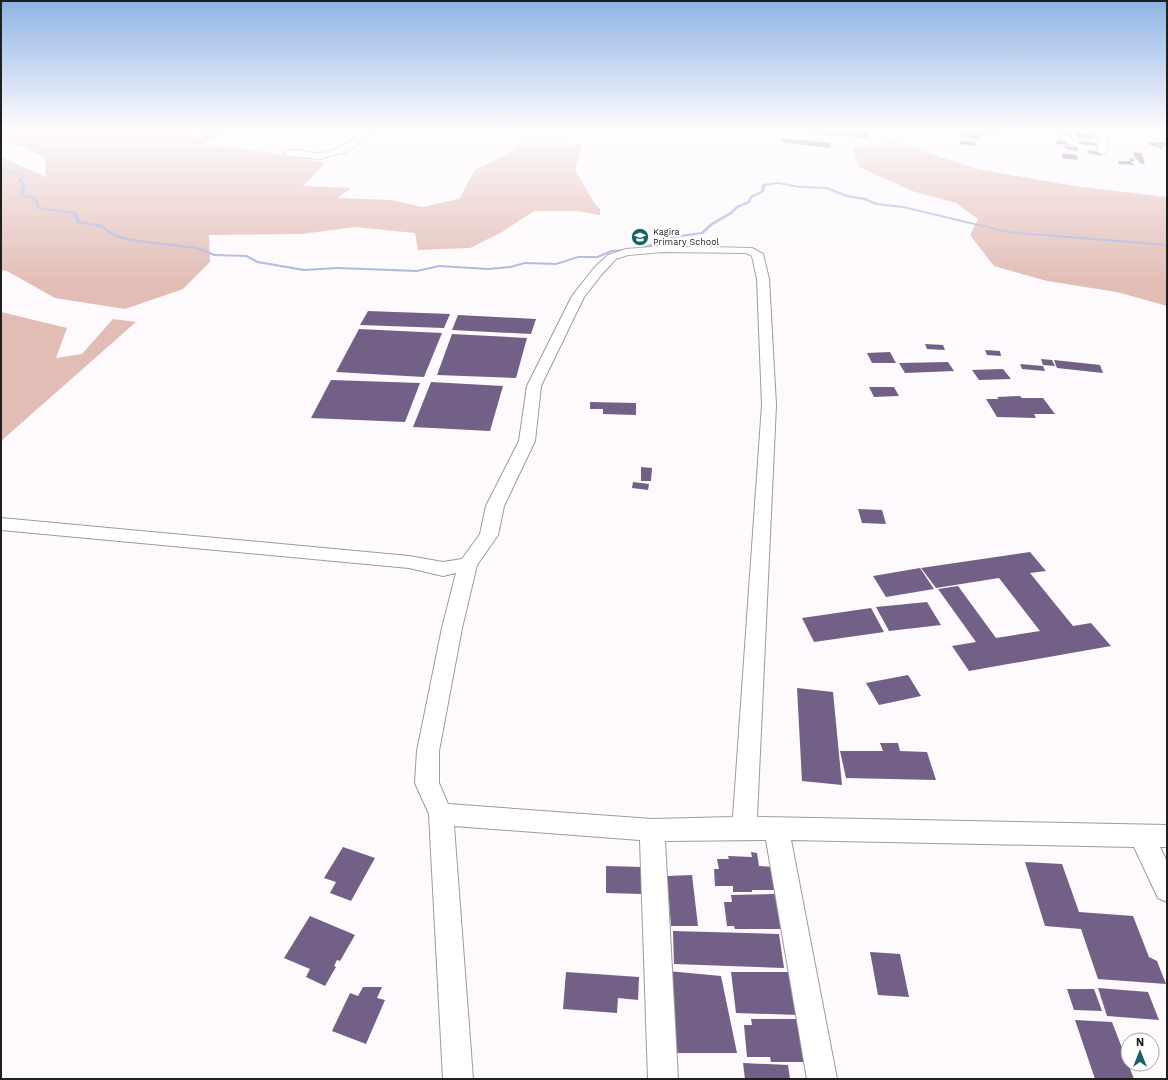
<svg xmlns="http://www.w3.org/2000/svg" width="1168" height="1080" viewBox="0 0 1168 1080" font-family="'Work Sans',sans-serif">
  <rect width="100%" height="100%" fill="#fdf9fc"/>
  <g fill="#e2bdb6">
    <path d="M 1,131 L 185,131 L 184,132 L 196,140 L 204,138 L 205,131 L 225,131 L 211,141 L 203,144 L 259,151 L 325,163 L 303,186 L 351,188 L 338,198 L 392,200 L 422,207 L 459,199 L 475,170 L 508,154 L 520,143 L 582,144 L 575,170 L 595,204 L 600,209 L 600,215 L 576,211 L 534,211 L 502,232 L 470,248 L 418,250 L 415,233 L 355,227 L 302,234 L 209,235 L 210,262 L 183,289 L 125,309 L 55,298 L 7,271 L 1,270 L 1,157 L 46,177 L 45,158 L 22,146 L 1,143 Z"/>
    <path d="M 896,142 L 977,169 L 1074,186 L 1167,197 L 1167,306 L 1117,292 L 1047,281 L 994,266 L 970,235 L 978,219 L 956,203 L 912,191 L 859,167 L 853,148 Z"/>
    <path d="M 1,312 L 67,328 L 56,358 L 82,354 L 113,319 L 136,322 L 1,441 Z"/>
  </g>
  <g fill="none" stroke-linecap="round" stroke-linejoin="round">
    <g fill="#aab2dd" fill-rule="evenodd">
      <path d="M 1,167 L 6,170 L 25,175 L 25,177 L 22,180 L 26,187 L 23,194 L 24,195 L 36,197 L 40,207 L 76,212 L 80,221 L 102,225 L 115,234 L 130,239 L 197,247 L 215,254 L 247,255 L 258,261 L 304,269 L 337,267 L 417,270 L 439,265 L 488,268 L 510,266 L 525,262 L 556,263 L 578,256 L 597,256 L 611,250 L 630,249 L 632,250 L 630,251 L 612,252 L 598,258 L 578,258 L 556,265 L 525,264 L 510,268 L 488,270 L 439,267 L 417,272 L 337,269 L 304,271 L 257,263 L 246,257 L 214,256 L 196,249 L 130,241 L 113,236 L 100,227 L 77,223 L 73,214 L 38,209 L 34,199 L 22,197 L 19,194 L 22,187 L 18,180 L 22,176 L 4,172 L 1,170 Z"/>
      <path d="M 778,182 L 800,186 L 827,187 L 848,195 L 866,198 L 877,203 L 903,206 L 1008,231 L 1167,244 L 1167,246 L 1008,233 L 903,208 L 876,205 L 864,200 L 846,197 L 826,189 L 800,188 L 778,184 L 765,186 L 764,192 L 752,198 L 750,203 L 738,208 L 732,214 L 713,225 L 703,234 L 674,238 L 640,250 L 637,249 L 672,236 L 701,232 L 711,223 L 730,212 L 736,206 L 748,201 L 750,196 L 761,191 L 762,184 Z"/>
    </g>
  </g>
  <g fill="#726086">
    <path d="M 805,131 L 869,131 L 869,138 L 805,133 Z"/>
    <path d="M 963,131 L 981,134 L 978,139 L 961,136 Z"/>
    <path d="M 983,131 L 998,131 L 998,135 L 983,134 Z"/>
    <path d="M 1060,132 L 1072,133 L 1072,137 L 1062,135 Z"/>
    <path d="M 1076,132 L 1092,134 L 1093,138 L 1077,137 Z"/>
    <path d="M 782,138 L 831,143 L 830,148 L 780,142 Z"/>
    <path d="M 1058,140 L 1066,141 L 1069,145 L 1056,144 L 1056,142 L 1058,143 Z"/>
    <path d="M 960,141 L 975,142 L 975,146 L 960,144 Z"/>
    <path d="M 1079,141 L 1096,143 L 1097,146 L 1079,144 Z"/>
    <path d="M 1147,142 L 1156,142 L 1159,148 L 1148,144 Z"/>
    <path d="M 1157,142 L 1165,142 L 1167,146 L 1162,146 L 1164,149 L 1160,148 Z"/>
    <path d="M 1063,146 L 1078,147 L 1078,151 L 1068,150 Z"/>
    <path d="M 1087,150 L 1101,152 L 1102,156 L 1088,153 Z"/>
    <path d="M 1133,152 L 1142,153 L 1145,164 L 1140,163 L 1138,160 L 1136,159 Z"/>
    <path d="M 1062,153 L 1077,155 L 1078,160 L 1062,158 Z"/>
    <path d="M 1129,158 L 1134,159 L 1135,161 L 1131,161 L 1134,165 L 1119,164 L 1118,161 L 1130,161 Z"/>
    <path d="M 368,311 L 450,314 L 444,328 L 360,325 Z"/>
    <path d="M 458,315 L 536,319 L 531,334 L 452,330 Z"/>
    <path d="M 359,329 L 442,333 L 424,377 L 336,372 Z"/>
    <path d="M 452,334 L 527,338 L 516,378 L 437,375 Z"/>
    <path d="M 925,344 L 943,345 L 945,350 L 927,349 Z"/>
    <path d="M 985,350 L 1000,351 L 1001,356 L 987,355 Z"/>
    <path d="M 890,352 L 896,363 L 872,363 L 867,353 Z"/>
    <path d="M 1041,359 L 1052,360 L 1055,366 L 1043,365 Z"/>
    <path d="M 1054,360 L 1100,365 L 1103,373 L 1057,368 Z"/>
    <path d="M 948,362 L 954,371 L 905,373 L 899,363 Z"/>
    <path d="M 1020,364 L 1043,366 L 1045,371 L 1022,369 Z"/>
    <path d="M 1003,369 L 1011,379 L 979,380 L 972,370 Z"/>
    <path d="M 331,380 L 420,383 L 405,422 L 311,418 Z"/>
    <path d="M 431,382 L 503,386 L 490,431 L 413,427 Z"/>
    <path d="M 869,387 L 894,387 L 899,396 L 874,397 Z"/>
    <path d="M 1020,396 L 1022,398 L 1043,398 L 1055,414 L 1034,414 L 1036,418 L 997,417 L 986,399 L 999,399 L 997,397 Z"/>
    <path d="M 590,402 L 636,403 L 636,415 L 603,414 L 603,409 L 590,409 Z"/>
    <path d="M 641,467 L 652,468 L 651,481 L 641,481 Z"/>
    <path d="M 633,482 L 649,484 L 648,490 L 632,488 Z"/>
    <path d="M 858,509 L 882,510 L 886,524 L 862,523 Z"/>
    <path d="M 1030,552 L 1046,571 L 1030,573 L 1073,626 L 1091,623 L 1111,646 L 969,671 L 952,646 L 976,642 L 938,589 L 958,586 L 996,638 L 1040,631 L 999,578 L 936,588 L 921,568 Z"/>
    <path d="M 920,568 L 934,589 L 886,597 L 873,576 Z"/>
    <path d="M 927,602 L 941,625 L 889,631 L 876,607 Z"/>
    <path d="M 871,608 L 884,632 L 814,642 L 802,618 Z"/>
    <path d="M 908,675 L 921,696 L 879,705 L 866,683 Z"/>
    <path d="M 797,688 L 833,692 L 842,785 L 802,781 Z"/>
    <path d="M 880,743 L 898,743 L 900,751 L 927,752 L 936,780 L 846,778 L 840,751 L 883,751 Z"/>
    <path d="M 343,847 L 375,858 L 351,901 L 330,893 L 336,882 L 324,878 Z"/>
    <path d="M 751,852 L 757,853 L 759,866 L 775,867 L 778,890 L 752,890 L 752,892 L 733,892 L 733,886 L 715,886 L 714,869 L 719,869 L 717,859 L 729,859 L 728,856 L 752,857 Z"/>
    <path d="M 1025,862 L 1062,864 L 1079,912 L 1133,916 L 1149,957 L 1157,961 L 1166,984 L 1098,979 L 1081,929 L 1045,926 Z"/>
    <path d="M 606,866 L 642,867 L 643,894 L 606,893 Z"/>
    <path d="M 692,875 L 698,926 L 671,926 L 667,876 Z"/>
    <path d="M 775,894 L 781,929 L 735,929 L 734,926 L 727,926 L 724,902 L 732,902 L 731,895 Z"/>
    <path d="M 310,916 L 355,935 L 340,961 L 337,960 L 334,966 L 336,967 L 325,986 L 306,977 L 310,969 L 284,958 Z"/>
    <path d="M 673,931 L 779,934 L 784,968 L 674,964 Z"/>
    <path d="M 870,952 L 900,954 L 909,997 L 878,995 Z"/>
    <path d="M 668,971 L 721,976 L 737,1053 L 675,1053 Z"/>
    <path d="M 566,972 L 639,977 L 638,1000 L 618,998 L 617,1013 L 563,1009 Z"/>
    <path d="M 731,972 L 792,972 L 799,1015 L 736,1013 Z"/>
    <path d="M 363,987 L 382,987 L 377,998 L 385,1000 L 366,1044 L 332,1031 L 350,993 L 358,996 Z"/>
    <path d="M 1098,988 L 1148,992 L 1159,1020 L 1107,1016 Z"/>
    <path d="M 1067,989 L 1094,989 L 1102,1011 L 1074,1010 Z"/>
    <path d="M 751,1019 L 797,1019 L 804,1062 L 771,1062 L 770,1057 L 747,1057 L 744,1025 L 752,1025 Z"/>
    <path d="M 1075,1020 L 1112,1022 L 1134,1079 L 1095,1079 Z"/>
    <path d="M 743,1063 L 788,1065 L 790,1079 L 745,1079 Z"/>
  </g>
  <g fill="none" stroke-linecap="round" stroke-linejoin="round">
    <defs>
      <g id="street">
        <path d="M 366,131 L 375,131 L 346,152 L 320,159 L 288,156 L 283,153 C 291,145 310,154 320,153 C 338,151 351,140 366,131 Z"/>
        <path d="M 1094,131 L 1102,131 L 1109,141 L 1105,153 L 1102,154 L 1097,151 L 1099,141 Z"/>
        <path d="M 1155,131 L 1167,131 L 1167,134 L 1159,134 Z"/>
        <path d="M 663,246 L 752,248 L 763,254 L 769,279 L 776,405 L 757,817 L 1167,825 L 1167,847 L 1160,847 L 1167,862 L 1167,902 L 1158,898 L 1134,847 L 791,840 L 837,1079 L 807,1079 L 766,840 L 665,841 L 678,1079 L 648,1079 L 640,840 L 454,826 L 473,1079 L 443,1079 L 429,814 L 415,783 L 417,751 L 442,628 L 456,573 L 443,576 L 409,568 L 1,530 L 1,518 L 409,556 L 443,562 L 462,559 L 480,534 L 486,506 L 519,441 L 527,386 L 572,296 L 594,268 L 608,255 L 626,249 ZM 663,252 L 746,253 L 752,256 L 757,279 L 762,405 L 733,817 L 652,819 L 448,804 L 439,783 L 439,751 L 462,628 L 477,565 L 498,535 L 504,506 L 535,441 L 541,386 L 584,297 L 602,274 L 616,259 L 628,255 Z"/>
      </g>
    </defs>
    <use href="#street" stroke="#9e9a9d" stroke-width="2"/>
    <use href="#street" fill="#fff" fill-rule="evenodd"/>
  </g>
  <linearGradient id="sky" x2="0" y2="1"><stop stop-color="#8fb3e4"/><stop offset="0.46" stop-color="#fefcfe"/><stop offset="1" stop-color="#fefcfe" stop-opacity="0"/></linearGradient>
  <rect width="1168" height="282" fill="url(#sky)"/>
  <defs>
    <symbol id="school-disc" viewBox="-11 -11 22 22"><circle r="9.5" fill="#146362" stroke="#fff"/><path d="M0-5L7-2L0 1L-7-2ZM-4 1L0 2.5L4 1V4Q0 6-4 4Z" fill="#fff"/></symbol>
  </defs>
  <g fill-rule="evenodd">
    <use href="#school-disc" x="630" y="227" width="20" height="20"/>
  </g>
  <g text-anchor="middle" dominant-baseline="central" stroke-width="4" stroke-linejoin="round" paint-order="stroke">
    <g font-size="9" fill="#201f20" stroke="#fff" text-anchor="start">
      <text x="653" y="232">Kagira<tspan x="653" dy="10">Primary School</tspan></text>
    </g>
  </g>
  <rect width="1168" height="1080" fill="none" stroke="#201f20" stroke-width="4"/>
  <g transform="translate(1140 1052)"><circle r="19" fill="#ffffff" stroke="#a6a5a6"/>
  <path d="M0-3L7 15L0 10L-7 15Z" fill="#146362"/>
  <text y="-6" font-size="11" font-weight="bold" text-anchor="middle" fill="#201f20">N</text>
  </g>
</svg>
